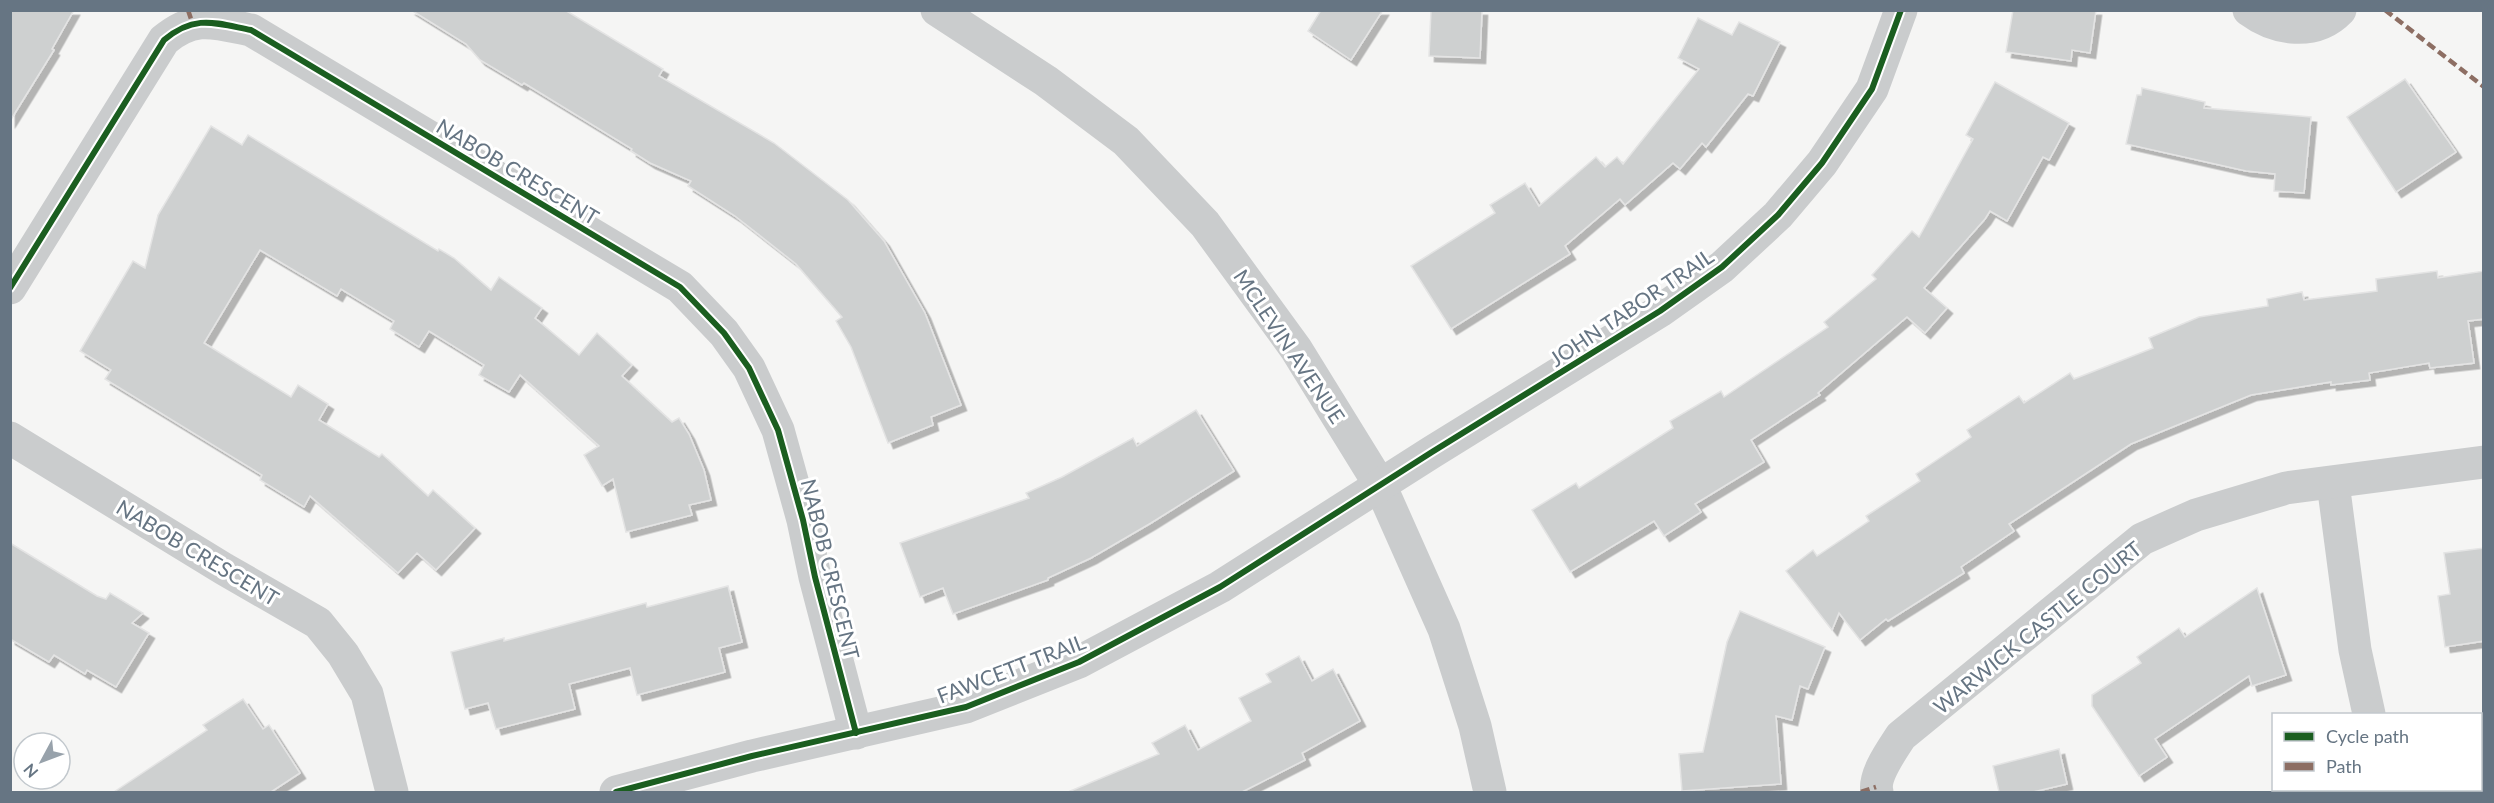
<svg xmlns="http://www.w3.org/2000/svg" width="2494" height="803" viewBox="0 0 2494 803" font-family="Lato,sans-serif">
  <defs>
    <filter id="shadow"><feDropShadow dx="5.5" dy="5.5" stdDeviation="0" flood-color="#0004"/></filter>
  </defs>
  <rect width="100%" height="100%" fill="#f5f5f4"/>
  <g fill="#ced0d0" stroke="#e4e4e4" stroke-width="1.5" filter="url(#shadow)">
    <path d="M 10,10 L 74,10 L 52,49 L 54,50 L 10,121 Z"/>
    <path d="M 411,10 L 565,10 L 663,69 L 659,76 L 774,143 L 848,200 L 884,241 L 925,313 L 961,405 L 931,417 L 933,425 L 888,443 L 851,347 L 836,321 L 842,317 L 796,264 L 735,216 L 688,186 L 691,181 L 650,163 L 631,151 L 632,149 L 524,83 L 522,85 L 480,60 L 466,44 Z"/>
    <path d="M 1321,10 L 1383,10 L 1351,60 L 1308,31 Z"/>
    <path d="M 1431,10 L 1482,10 L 1480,58 L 1429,56 Z"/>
    <path d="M 2013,10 L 2096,10 L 2090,53 L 2072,50 L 2071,61 L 2006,52 Z"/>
    <path d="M 1698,18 L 1732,35 L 1739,22 L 1780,42 L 1753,96 L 1748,94 L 1706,147 L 1702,143 L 1680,169 L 1673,163 L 1625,205 L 1620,199 L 1565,246 L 1570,254 L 1451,329 L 1411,266 L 1495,213 L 1490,205 L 1525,183 L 1539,206 L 1596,157 L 1605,167 L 1617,157 L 1623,164 L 1699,69 L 1678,58 Z"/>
    <path d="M 2405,79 L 2456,152 L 2396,192 L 2347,117 Z"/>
    <path d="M 1995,82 L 2069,123 L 2049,160 L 2043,157 L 2007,221 L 1990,211 L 1985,219 L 1924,288 L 1947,308 L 1925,333 L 1907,317 L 1818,393 L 1820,395 L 1751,440 L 1764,462 L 1695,504 L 1701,512 L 1664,536 L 1654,521 L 1570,572 L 1532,510 L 1576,483 L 1579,488 L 1673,428 L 1670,421 L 1721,391 L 1724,397 L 1828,327 L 1824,322 L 1876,279 L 1872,275 L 1912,231 L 1919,237 L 1973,139 L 1966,135 Z"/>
    <path d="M 2142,88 L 2205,102 L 2204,108 L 2311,117 L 2304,193 L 2274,191 L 2275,174 L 2246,171 L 2126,144 L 2137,95 L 2141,95 Z"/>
    <path d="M 211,126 L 242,145 L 248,135 L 438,251 L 439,249 L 454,258 L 491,290 L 499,277 L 542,308 L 535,318 L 579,355 L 597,333 L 632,365 L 622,376 L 672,422 L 679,418 L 689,434 L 704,470 L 711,500 L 689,505 L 692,515 L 626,532 L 613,479 L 602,486 L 584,455 L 599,446 L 520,375 L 509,392 L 479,375 L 484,365 L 429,331 L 419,347 L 390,329 L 394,321 L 341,289 L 337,296 L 260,250 L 204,343 L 291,397 L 298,385 L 328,404 L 319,420 L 379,457 L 382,454 L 428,496 L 433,490 L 475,528 L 436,570 L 417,553 L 398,573 L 310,496 L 304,507 L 260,480 L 262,475 L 105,379 L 111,370 L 80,351 L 133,261 L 145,268 L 158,215 Z"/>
    <path d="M 2437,271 L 2438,278 L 2484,271 L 2484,319 L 2468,321 L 2474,363 L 2430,368 L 2429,363 L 2369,373 L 2370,380 L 2331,385 L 2331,382 L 2251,395 L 2131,444 L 2009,524 L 2014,531 L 1961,567 L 1964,573 L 1888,621 L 1886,619 L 1860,640 L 1839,613 L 1832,630 L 1786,571 L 1813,550 L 1817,556 L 1869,521 L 1866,516 L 1920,481 L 1916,474 L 1971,437 L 1967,430 L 2019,396 L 2024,403 L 2070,373 L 2074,379 L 2153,348 L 2149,338 L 2199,317 L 2268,306 L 2267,299 L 2302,292 L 2304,300 L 2377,291 L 2376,279 Z"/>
    <path d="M 1196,410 L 1234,471 L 1151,523 L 1091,558 L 1048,578 L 1048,580 L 953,614 L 943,588 L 920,597 L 900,543 L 1029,498 L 1026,493 L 1062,477 L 1133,438 L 1137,446 Z"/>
    <path d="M 10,543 L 97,596 L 106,599 L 110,593 L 143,613 L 132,623 L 149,633 L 116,687 L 87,670 L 85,674 L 54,655 L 49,662 L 10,639 Z"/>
    <path d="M 2484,548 L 2484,641 L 2445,647 L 2438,596 L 2450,594 L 2444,553 Z"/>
    <path d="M 728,586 L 742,642 L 719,648 L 725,672 L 637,695 L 630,668 L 569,684 L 575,709 L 496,729 L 488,703 L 465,709 L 451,652 L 504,638 L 504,641 L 646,603 L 647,607 Z"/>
    <path d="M 2257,588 L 2286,675 L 2252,686 L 2249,676 L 2155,739 L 2167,757 L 2139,776 L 2092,706 L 2092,695 L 2141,663 L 2137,657 L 2179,628 L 2185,637 Z"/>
    <path d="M 1740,611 L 1825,647 L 1808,689 L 1800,686 L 1792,720 L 1776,716 L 1781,784 L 1682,791 L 1679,754 L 1703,752 L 1727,642 Z"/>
    <path d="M 1299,656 L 1312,681 L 1333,669 L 1360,721 L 1302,753 L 1305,760 L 1242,792 L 1068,792 L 1159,754 L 1152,743 L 1185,725 L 1198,750 L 1251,721 L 1239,698 L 1271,682 L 1266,674 Z"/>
    <path d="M 243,699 L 263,729 L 269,725 L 300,773 L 271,792 L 114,792 L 207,730 L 203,725 Z"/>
    <path d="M 2059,749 L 2067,784 L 2033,792 L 1999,792 L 1993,766 Z"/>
  </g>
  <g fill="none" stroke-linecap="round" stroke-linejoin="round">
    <g stroke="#cacccd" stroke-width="33">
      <path d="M 2249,10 C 2276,30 2315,36 2340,10"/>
      <path d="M 10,288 L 164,40 C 195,14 215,23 251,30 L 680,287 L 724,333 L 749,368 L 778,430 L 803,520 L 815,577 L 856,733"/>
      <path d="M 10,438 L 224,569 L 318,623 L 343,654 L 367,694 L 392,792"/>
      <path d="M 2333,483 L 2355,650 L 2369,714"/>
      <path d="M 2419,790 L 2421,792"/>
      <path d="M 1877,792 C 1873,776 1892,750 1901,736 L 2142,539 L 2196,515 L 2286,488 L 2484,462"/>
    </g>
    <g stroke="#cacccd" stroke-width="33">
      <path d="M 937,10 L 1046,81 L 1126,141 L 1205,224 L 1296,349 L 1380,485 L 1444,629 L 1475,726 L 1490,792"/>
      <path d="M 616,792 L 752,756 L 966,707 L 1079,662 L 1220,587 L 1432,452 L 1660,311 L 1722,267 L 1778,215 L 1822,163 L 1872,89 L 1901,10"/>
    </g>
    <g stroke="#8d6e63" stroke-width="4.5" stroke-dasharray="9 4.5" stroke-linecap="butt">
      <path d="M 188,10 L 193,25"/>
      <path d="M 2385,10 L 2484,87"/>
      <path d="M 1861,792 L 1876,787"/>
    </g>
    <defs>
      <g id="cycleway">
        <path d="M 10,288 L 164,40 C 195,14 215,23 251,30 L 680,287 L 724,333 L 749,368 L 778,430 L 803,520 L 815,577 L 856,733"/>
        <path d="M 616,792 L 752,756 L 966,707 L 1079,662 L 1220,587 L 1432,452 L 1660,311 L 1722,267 L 1778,215 L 1822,163 L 1872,89 L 1901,10"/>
      </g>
    </defs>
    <use href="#cycleway" stroke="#fff" stroke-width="10"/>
    <use href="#cycleway" stroke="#1b5e20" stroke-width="6"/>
  </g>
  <g text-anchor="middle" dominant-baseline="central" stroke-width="6" stroke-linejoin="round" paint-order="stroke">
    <g font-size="21" fill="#667583" stroke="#fff">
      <text transform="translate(518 171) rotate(31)">NABOB CRESCENT</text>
      <text transform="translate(1631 307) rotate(-34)">JOHN TABOR TRAIL</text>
      <text transform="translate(1290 346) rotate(56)">MCLEVIN AVENUE</text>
      <text transform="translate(198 552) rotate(31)">NABOB CRESCENT</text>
      <text transform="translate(831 569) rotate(76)">NABOB CRESCENT</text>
      <text transform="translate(2037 627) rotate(-39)">WARWICK CASTLE COURT</text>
      <text transform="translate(1011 668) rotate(-21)">FAWCETT TRAIL</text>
    </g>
  </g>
  <rect width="2494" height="803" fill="none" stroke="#667583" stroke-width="24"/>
  <rect x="2272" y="713" width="210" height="78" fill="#ffffff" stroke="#c2c8cd" stroke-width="1.5"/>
  <rect x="2284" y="732" width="30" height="9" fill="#1b5e20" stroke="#c2c8cd" stroke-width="1.5"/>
  <text x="2326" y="743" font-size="18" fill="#667583">Cycle path</text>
  <rect x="2284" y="762" width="30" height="9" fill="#8d6e63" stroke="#c2c8cd" stroke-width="1.5"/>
  <text x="2326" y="773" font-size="18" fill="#667583">Path</text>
  <g transform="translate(42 761) rotate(229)"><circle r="28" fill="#ffffff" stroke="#c2c8cd" stroke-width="1.5"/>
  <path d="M0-4.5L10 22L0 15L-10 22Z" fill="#98a2ab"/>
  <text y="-9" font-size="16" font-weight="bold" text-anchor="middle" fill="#667583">N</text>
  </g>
</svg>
